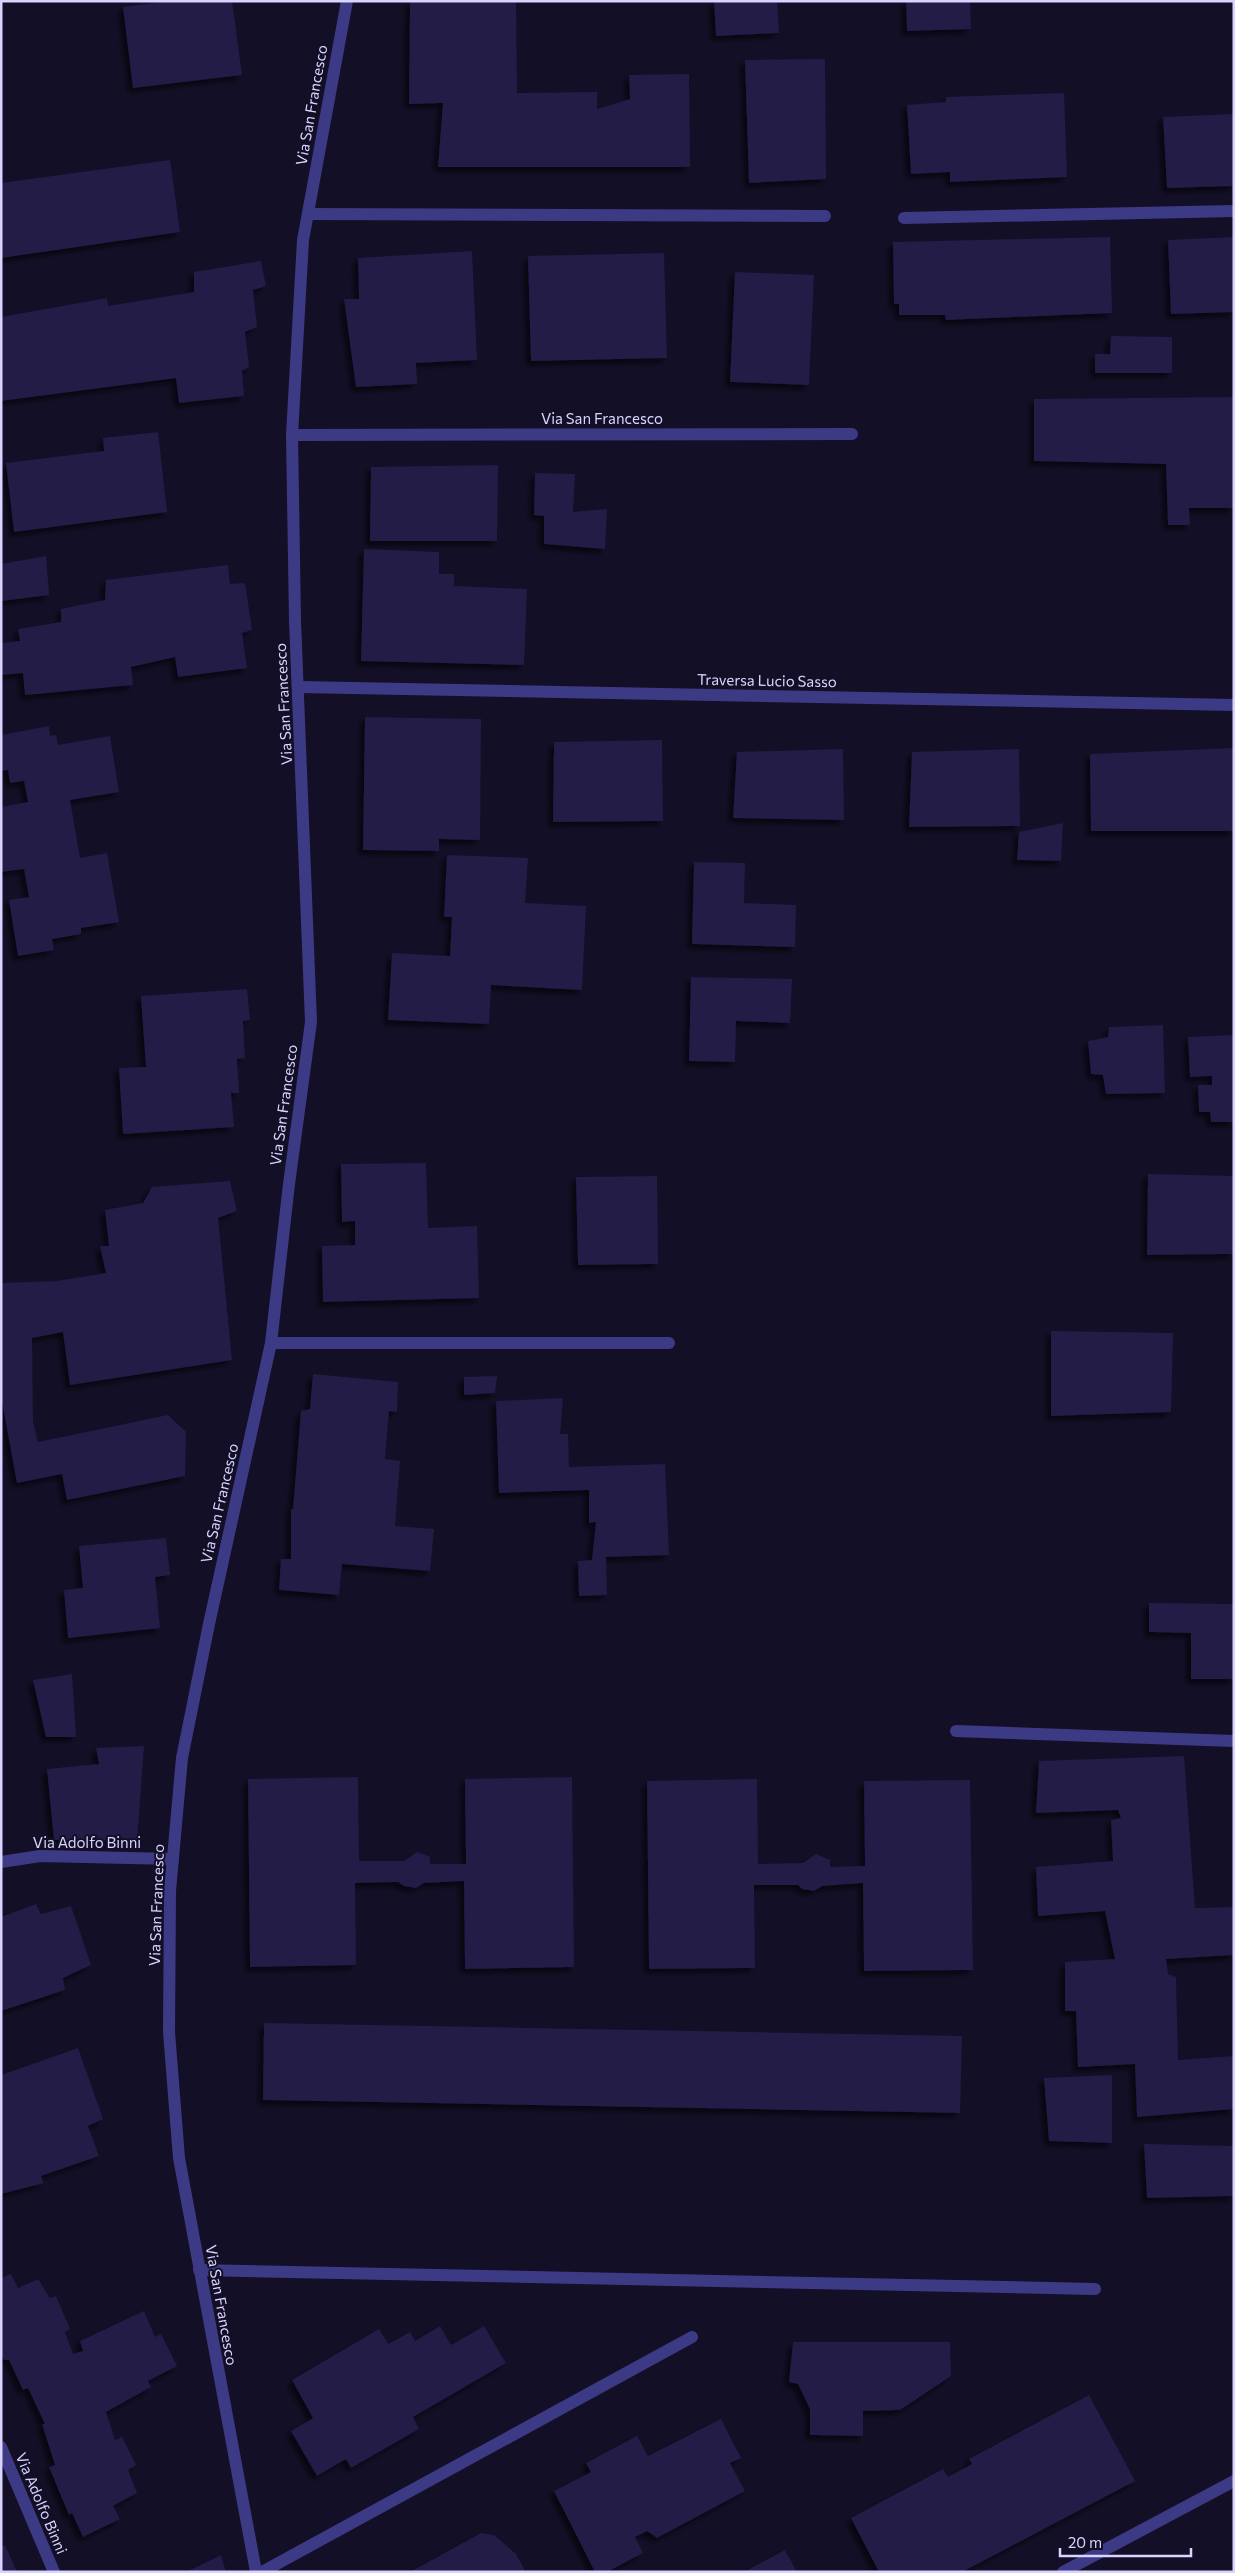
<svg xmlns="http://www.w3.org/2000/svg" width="1235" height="2573" viewBox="0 0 1235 2573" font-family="Commissioner,sans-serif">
  <defs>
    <filter id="shadow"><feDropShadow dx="-4.5" dy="4.5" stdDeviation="2.5" flood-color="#0009"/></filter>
  </defs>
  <rect width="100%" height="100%" fill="#130f26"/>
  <g fill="#241b47" filter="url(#shadow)">
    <path d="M 170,1 L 232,1 L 242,75 L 133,88 L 123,7 Z"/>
    <path d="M 410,1 L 516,1 L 517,93 L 597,92 L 597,109 L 630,99 L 629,75 L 689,74 L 690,167 L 438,167 L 443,103 L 409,104 Z"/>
    <path d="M 714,1 L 777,1 L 779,33 L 716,36 Z"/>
    <path d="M 906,1 L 970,1 L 971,29 L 907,31 Z"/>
    <path d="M 825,59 L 826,179 L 749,183 L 745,60 Z"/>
    <path d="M 1064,93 L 1067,177 L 950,182 L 950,172 L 911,174 L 907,105 L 946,102 L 946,97 Z"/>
    <path d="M 1234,114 L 1234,186 L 1167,188 L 1163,117 Z"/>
    <path d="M 170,160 L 180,232 L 1,258 L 1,183 Z"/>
    <path d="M 1110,237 L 1112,313 L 946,320 L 945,315 L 899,315 L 899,304 L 894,304 L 893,242 Z"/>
    <path d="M 1234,237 L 1234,312 L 1171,314 L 1168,240 Z"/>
    <path d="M 472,251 L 477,360 L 416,363 L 417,384 L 356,387 L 344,299 L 359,299 L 358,258 Z"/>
    <path d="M 664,253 L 667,358 L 531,361 L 528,256 Z"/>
    <path d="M 261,261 L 266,286 L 253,290 L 257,327 L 245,332 L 249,367 L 242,371 L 244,396 L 179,403 L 176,378 L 1,401 L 1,317 L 107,298 L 108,306 L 194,292 L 194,272 Z"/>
    <path d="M 735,272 L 814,275 L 809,385 L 730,382 Z"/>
    <path d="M 1111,336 L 1172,337 L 1172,373 L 1095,373 L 1095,354 L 1110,354 Z"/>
    <path d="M 1234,397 L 1234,508 L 1189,508 L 1190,525 L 1168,525 L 1166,464 L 1034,461 L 1034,399 Z"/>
    <path d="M 158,432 L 167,512 L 14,532 L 6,463 L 104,451 L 103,438 Z"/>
    <path d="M 498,465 L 497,541 L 370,541 L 371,467 Z"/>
    <path d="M 535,473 L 575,474 L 573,512 L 607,509 L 605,549 L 544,544 L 544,516 L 534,515 Z"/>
    <path d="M 364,549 L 439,552 L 439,574 L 454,574 L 454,586 L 527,589 L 524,665 L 361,661 Z"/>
    <path d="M 46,556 L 49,595 L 1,601 L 1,564 Z"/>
    <path d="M 228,565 L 230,584 L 245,583 L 252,630 L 242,633 L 247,668 L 178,677 L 175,657 L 131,667 L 133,685 L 25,695 L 23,673 L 1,675 L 1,643 L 20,641 L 18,629 L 61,622 L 61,609 L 105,600 L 106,580 Z"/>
    <path d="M 365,717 L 481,719 L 480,840 L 439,839 L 439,851 L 363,850 Z"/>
    <path d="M 49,726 L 50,736 L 56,735 L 58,745 L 110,736 L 119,792 L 70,800 L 80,858 L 107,853 L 119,922 L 81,928 L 81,934 L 52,939 L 54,950 L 18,956 L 9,900 L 29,897 L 24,869 L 1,872 L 1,807 L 28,802 L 24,781 L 10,783 L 8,770 L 1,771 L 1,735 Z"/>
    <path d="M 662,740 L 663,821 L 553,822 L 554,742 Z"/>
    <path d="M 1234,748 L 1234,831 L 1091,831 L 1090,754 Z"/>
    <path d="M 843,749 L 844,820 L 733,818 L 737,752 Z"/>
    <path d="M 1019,749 L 1020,826 L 909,827 L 912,752 Z"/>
    <path d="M 1063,823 L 1061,861 L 1017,860 L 1019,832 Z"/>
    <path d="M 447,855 L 528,858 L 525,903 L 586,906 L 582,990 L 491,985 L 489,1024 L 388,1020 L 392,953 L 450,956 L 452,917 L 444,917 Z"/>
    <path d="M 694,862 L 745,863 L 744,903 L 796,905 L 795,947 L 692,944 Z"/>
    <path d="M 691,977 L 792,979 L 790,1023 L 736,1021 L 735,1062 L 689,1061 Z"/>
    <path d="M 247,989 L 250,1020 L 243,1021 L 245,1058 L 237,1059 L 239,1093 L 231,1093 L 234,1127 L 123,1134 L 119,1068 L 146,1067 L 141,996 Z"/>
    <path d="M 1163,1025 L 1165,1093 L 1106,1094 L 1103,1075 L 1091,1074 L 1088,1041 L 1108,1037 L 1109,1027 Z"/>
    <path d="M 1234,1035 L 1234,1122 L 1211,1122 L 1210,1112 L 1199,1112 L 1198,1085 L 1212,1085 L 1212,1076 L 1190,1077 L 1188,1037 Z"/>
    <path d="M 426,1163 L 428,1228 L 477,1226 L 479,1298 L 323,1302 L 322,1246 L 355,1245 L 355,1221 L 342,1222 L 341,1164 Z"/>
    <path d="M 1148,1174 L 1234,1176 L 1234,1254 L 1147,1255 Z"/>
    <path d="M 657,1176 L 658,1264 L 578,1265 L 576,1177 Z"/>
    <path d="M 230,1181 L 237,1211 L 218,1218 L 232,1360 L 70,1385 L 63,1332 L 32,1338 L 33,1422 L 38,1442 L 168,1415 L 186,1432 L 185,1476 L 67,1500 L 62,1474 L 17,1483 L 1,1396 L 1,1283 L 57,1281 L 106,1273 L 100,1246 L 109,1246 L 105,1210 L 143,1203 L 152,1187 Z"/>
    <path d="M 1051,1331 L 1173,1333 L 1171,1412 L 1051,1416 Z"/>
    <path d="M 313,1374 L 398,1382 L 397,1412 L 389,1411 L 385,1459 L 400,1461 L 395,1526 L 434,1529 L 430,1571 L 342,1564 L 339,1595 L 279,1590 L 281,1559 L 291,1559 L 291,1509 L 293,1509 L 301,1411 L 310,1409 Z"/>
    <path d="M 497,1376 L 495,1393 L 464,1395 L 464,1377 Z"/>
    <path d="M 563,1398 L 560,1434 L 568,1434 L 569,1467 L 665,1464 L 669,1555 L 606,1557 L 607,1595 L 579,1596 L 578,1561 L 592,1560 L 596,1522 L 589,1523 L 589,1490 L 499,1493 L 496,1401 Z"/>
    <path d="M 166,1538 L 170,1575 L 155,1577 L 160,1628 L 68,1638 L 64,1590 L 83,1588 L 79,1546 Z"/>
    <path d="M 1149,1603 L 1234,1604 L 1234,1679 L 1191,1679 L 1191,1633 L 1149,1632 Z"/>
    <path d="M 72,1674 L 76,1737 L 46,1737 L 33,1680 Z"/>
    <path d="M 144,1746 L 137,1841 L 54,1840 L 47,1769 L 99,1764 L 96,1748 Z"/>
    <path d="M 1184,1756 L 1195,1908 L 1234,1907 L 1234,1955 L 1166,1959 L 1168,1974 L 1176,1977 L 1178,2060 L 1234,2056 L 1234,2109 L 1137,2117 L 1135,2064 L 1078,2067 L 1076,2011 L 1065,2011 L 1065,1962 L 1115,1959 L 1105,1911 L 1038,1916 L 1036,1867 L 1113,1861 L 1111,1820 L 1121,1818 L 1118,1810 L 1036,1813 L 1039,1761 Z"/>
    <path d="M 358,1777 L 359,1861 L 404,1861 L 417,1852 L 430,1857 L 430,1864 L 466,1864 L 465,1779 L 572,1777 L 574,1967 L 465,1969 L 464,1881 L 424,1883 L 416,1888 L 404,1886 L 398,1882 L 355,1883 L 356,1965 L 250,1967 L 248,1779 Z"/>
    <path d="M 757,1779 L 758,1864 L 803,1863 L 816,1854 L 830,1860 L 830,1867 L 865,1866 L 864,1781 L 970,1780 L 973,1970 L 864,1971 L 863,1883 L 822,1886 L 814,1891 L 802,1889 L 798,1885 L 754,1885 L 755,1968 L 649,1969 L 647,1781 Z"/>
    <path d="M 36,1904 L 41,1914 L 71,1906 L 91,1965 L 63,1978 L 65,1990 L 1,2011 L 1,1917 Z"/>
    <path d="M 264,2023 L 962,2036 L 960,2113 L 263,2100 Z"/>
    <path d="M 78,2048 L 103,2119 L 88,2126 L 99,2156 L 41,2176 L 44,2183 L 1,2194 L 1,2075 Z"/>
    <path d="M 1112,2075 L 1112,2143 L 1049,2141 L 1044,2078 Z"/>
    <path d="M 1144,2144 L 1234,2146 L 1234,2196 L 1147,2198 Z"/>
    <path d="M 11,2274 L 18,2288 L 38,2279 L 50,2298 L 56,2296 L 70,2329 L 65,2332 L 73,2354 L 83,2351 L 80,2341 L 144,2311 L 155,2337 L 161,2334 L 177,2366 L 148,2381 L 151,2387 L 106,2412 L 115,2440 L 122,2437 L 136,2465 L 128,2470 L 137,2493 L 113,2506 L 120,2519 L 83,2537 L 72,2513 L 69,2515 L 49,2467 L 55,2465 L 42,2424 L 45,2424 L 28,2388 L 23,2390 L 9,2360 L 4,2360 L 1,2354 L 1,2278 Z"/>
    <path d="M 440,2326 L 451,2345 L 484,2326 L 506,2363 L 413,2417 L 419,2429 L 351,2468 L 346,2459 L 317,2476 L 291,2431 L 313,2418 L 292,2380 L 379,2329 L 388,2344 L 410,2332 L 415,2341 Z"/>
    <path d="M 793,2342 L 950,2342 L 951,2376 L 900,2410 L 863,2411 L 863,2436 L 810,2435 L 810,2409 L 798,2384 L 789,2382 Z"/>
    <path d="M 1089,2395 L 1135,2481 L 962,2572 L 879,2572 L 851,2518 L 943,2469 L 948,2477 L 972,2464 L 969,2459 Z"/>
    <path d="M 721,2419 L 741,2458 L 730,2463 L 745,2491 L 657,2538 L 647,2531 L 635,2537 L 643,2553 L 607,2572 L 595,2572 L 554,2491 L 591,2472 L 586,2463 L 637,2436 L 648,2456 Z"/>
    <path d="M 481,2533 L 494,2535 L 516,2554 L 526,2572 L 410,2572 Z"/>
    <path d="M 5,2545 L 17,2572 L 1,2572 L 1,2547 Z"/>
    <path d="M 785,2550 L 797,2572 L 744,2572 Z"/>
    <path d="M 221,2555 L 226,2572 L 186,2572 Z"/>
  </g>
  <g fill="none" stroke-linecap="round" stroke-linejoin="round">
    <g stroke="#3d3a85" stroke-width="12">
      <path d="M 308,214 L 825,216"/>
      <path d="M 904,218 L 1234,211"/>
      <path d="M 292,435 L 852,434"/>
      <path d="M 299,687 L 1234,705"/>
      <path d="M 271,1343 L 669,1343"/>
      <path d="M 956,1731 L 1234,1741"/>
      <path d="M 1,1862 L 40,1856 L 173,1859"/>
      <path d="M 199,2270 L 1095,2289"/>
      <path d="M 1,2447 L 54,2572"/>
      <path d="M 256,2572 L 179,2158 L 169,2032 L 170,1891 L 182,1758 L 209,1624 L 271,1343 L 289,1184 L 311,1022 L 295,621 L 292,435 L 303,240 L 347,1"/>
      <path d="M 262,2572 L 692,2337"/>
      <path d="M 1063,2572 L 1234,2481"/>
    </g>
  </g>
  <g text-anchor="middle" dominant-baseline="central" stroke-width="4" stroke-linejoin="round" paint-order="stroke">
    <g font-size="15" fill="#d9d4ff" stroke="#130f26">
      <text transform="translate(311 105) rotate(-80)">Via San Francesco</text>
      <text x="602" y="418">Via San Francesco</text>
      <text transform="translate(767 680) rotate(1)">Traversa Lucio Sasso</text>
      <text transform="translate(283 704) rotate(-93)">Via San Francesco</text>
      <text transform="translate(283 1105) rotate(-82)">Via San Francesco</text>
      <text transform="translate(219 1503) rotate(-77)">Via San Francesco</text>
      <text x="87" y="1842">Via Adolfo Binni</text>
      <text transform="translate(156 1905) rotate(-88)">Via San Francesco</text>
      <text transform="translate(222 2305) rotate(80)">Via San Francesco</text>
      <text transform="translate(42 2503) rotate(67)">Via Adolfo Binni</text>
    </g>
  </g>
  <rect width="1235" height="2573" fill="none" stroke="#d9d4ff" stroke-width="5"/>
  <path d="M1060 2548v8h131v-8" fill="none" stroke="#d9d4ff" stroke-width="2.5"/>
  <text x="1068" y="2548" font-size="15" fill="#d9d4ff" stroke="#130f26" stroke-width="4" paint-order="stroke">20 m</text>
</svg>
